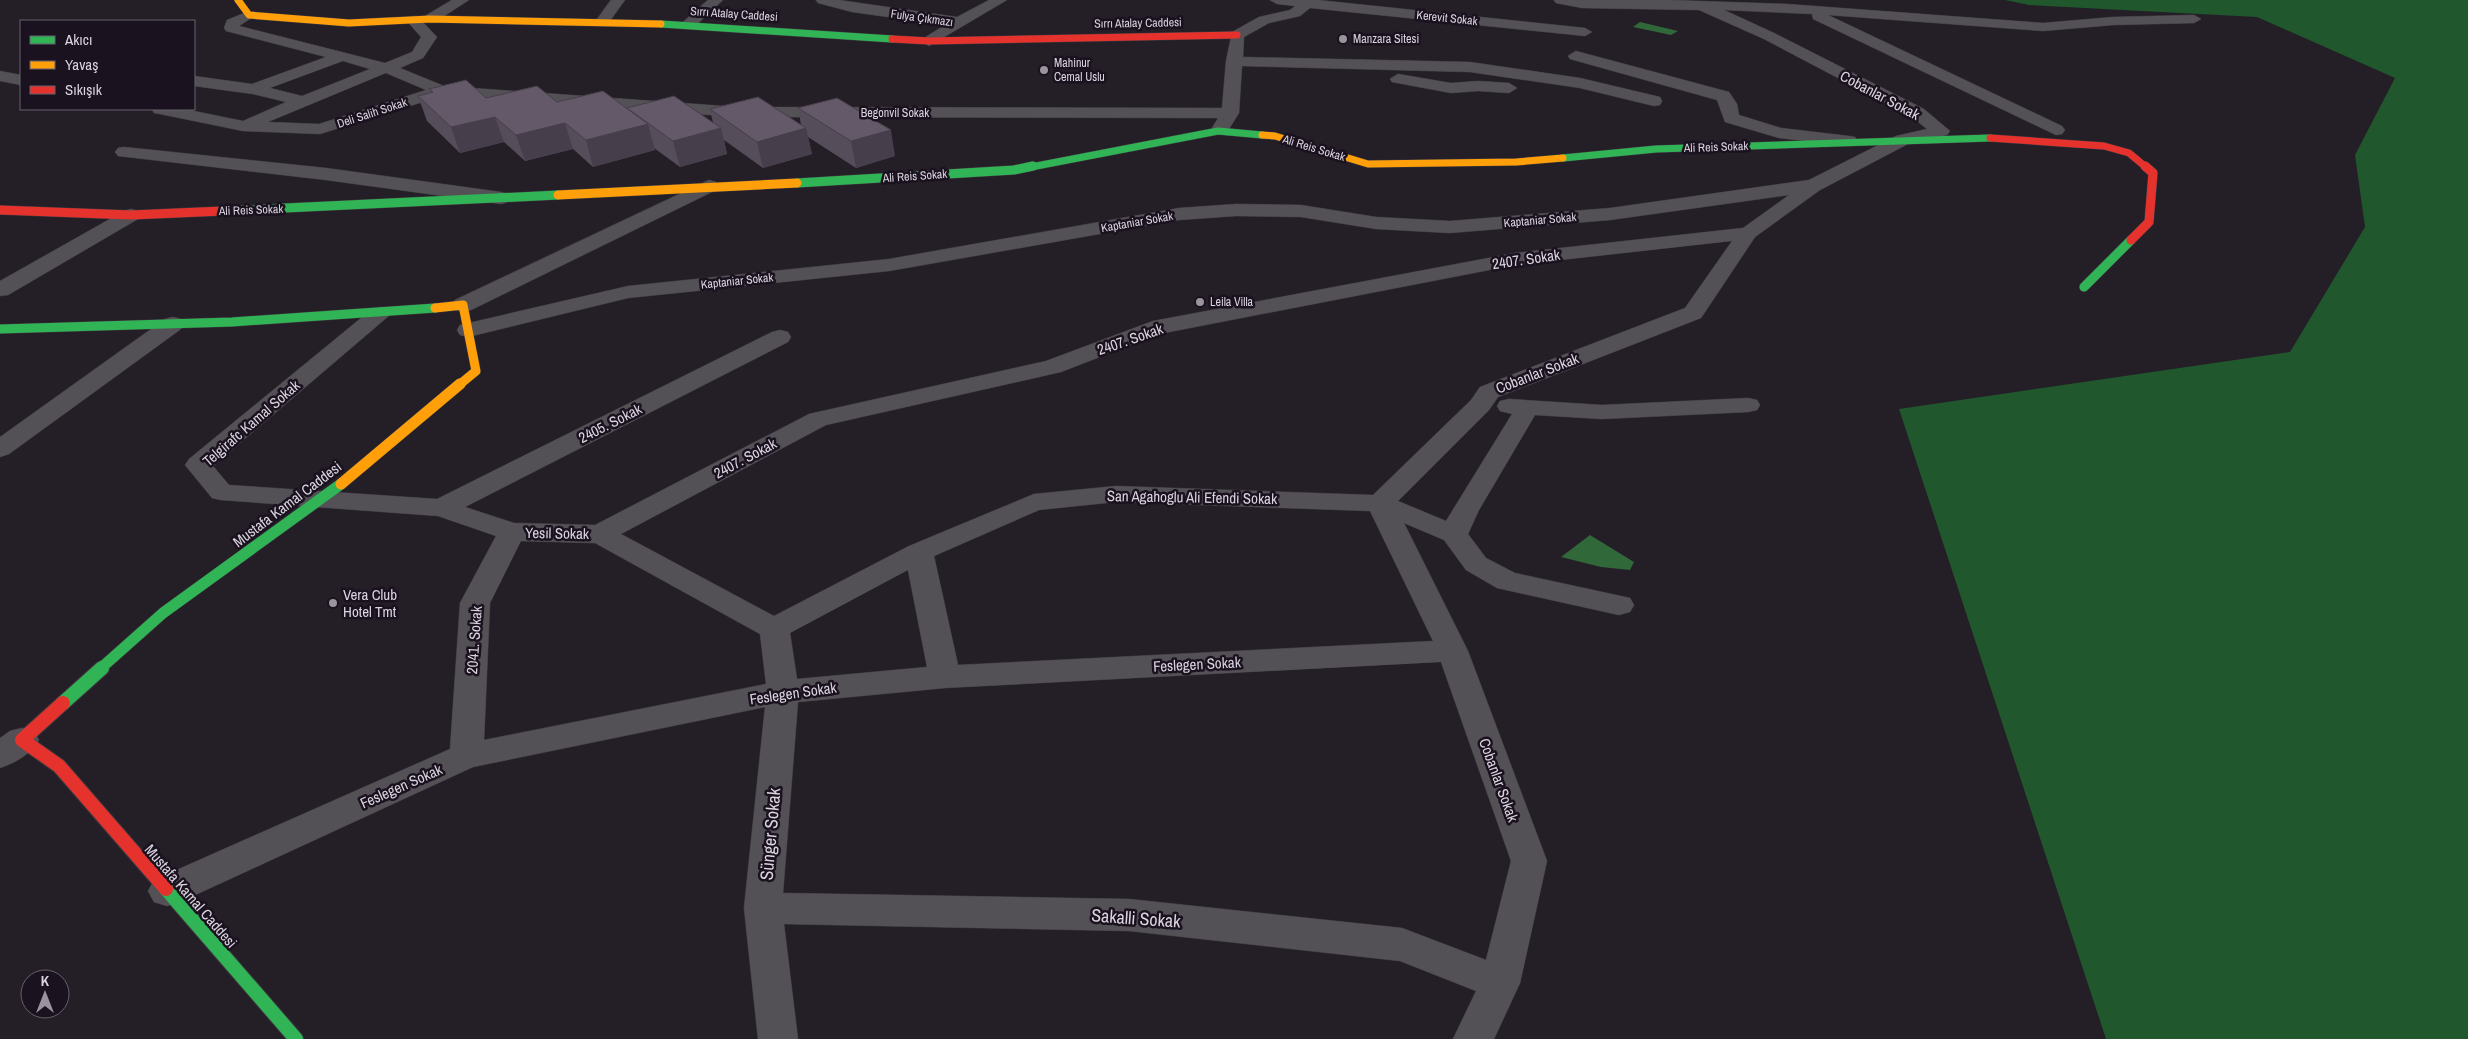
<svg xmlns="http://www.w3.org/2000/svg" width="2468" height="1039" viewBox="0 0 2468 1039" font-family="'Archivo Narrow',sans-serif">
  <rect width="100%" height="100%" fill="#241e26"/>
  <path fill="#21572d" d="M 2005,0 L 2468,0 L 2468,1039 L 2106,1039 L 1899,409 L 2290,352 L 2365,227 L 2355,155 L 2395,78 L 2257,17 L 2029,5 Z"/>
  <g fill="#30683a">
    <path d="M 1640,22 L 1678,31 L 1671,35 L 1633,27 Z"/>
    <path d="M 1590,535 L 1634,562 L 1630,570 L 1601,567 L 1561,557 Z"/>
  </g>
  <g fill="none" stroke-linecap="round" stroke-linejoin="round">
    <defs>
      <g id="street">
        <path d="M 452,0 L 469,0 L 435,22 L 425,22 L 423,19 L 425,16 Z"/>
        <path d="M 611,0 L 625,0 L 607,25 L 597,25 L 595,22 Z"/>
        <path d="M 708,0 L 723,0 L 693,28 L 683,28 L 681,25 L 683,22 Z"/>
        <path d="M 816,0 L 839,0 L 957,17 L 989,0 L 1007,0 L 929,46 L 921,41 L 924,38 L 945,25 L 852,12 L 818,3 Z"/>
        <path d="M 1270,0 L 1318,0 L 1585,28 L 1592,32 L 1585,36 L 1310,8 L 1300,16 L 1269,23 L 1244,37 L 1243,57 L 1470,62 L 1580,78 L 1660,97 L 1662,101 L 1660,105 L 1654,106 L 1580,88 L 1470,72 L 1242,66 L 1239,113 L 1227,132 L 1215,132 L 1212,128 L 1218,118 L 738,117 L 442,96 L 320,134 L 243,131 L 160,114 L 154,113 L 152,109 L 184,109 L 243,121 L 286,102 L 253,94 L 194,86 L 194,76 L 252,84 L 326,57 L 226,31 L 224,28 L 227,20 L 249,11 L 256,15 L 239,26 L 385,63 L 412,52 L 421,37 L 406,20 L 413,16 L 418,17 L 437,37 L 423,58 L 400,68 L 444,86 L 738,107 L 1222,108 L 1226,61 L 1232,32 L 1259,17 L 1290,10 L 1295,6 L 1277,4 ZM 343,61 L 370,69 L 302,96 L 270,88 ZM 386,73 L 426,90 L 319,124 L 268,122 Z"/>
        <path d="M 1554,0 L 1669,0 L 1787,4 L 2043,23 L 2113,17 L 2194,15 L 2201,19 L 2194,23 L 2113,25 L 2043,31 L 1828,15 L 2062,126 L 2065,130 L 2062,134 L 2056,135 L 1813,19 L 1812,14 L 1724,10 L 1774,33 L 1924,109 L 1950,131 L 1947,135 L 1908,144 L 1820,190 L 1755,237 L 1701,318 L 1498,397 L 1489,410 L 1398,501 L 1446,521 L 1512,414 L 1500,411 L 1497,406 L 1500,401 L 1509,399 L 1602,405 L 1748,398 L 1757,400 L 1760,405 L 1757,410 L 1748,412 L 1602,419 L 1535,415 L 1479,510 L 1468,534 L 1486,558 L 1515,573 L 1630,598 L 1634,605 L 1630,612 L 1619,615 L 1497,588 L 1466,570 L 1444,540 L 1404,523 L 1468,651 L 1547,861 L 1520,983 L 1494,1039 L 1453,1039 L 1476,991 L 1400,961 L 1129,931 L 784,924 L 798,1039 L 758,1039 L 744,908 L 765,707 L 473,767 L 180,902 L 167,906 L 154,902 L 148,891 L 154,880 L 450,749 L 460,603 L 496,536 L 438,516 L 221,500 L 212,498 L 185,465 L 189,459 L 372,309 L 380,307 L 388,309 L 391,314 L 213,466 L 229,485 L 437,499 L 772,332 L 780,330 L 788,332 L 791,337 L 788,342 L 465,507 L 514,523 L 595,525 L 809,414 L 1046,361 L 1153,321 L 1515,253 L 1743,228 L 1789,195 L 1610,220 L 1450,233 L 1376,229 L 1301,217 L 1236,216 L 1179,220 L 889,271 L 628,298 L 468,337 L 460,335 L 457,330 L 460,325 L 628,286 L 889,259 L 1179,208 L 1236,204 L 1301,205 L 1376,217 L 1450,221 L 1610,208 L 1809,180 L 1896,136 L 1927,129 L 1912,117 L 1764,39 L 1699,10 L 1582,8 L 1556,3 ZM 1732,241 L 1685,308 L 1480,387 L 1471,400 L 1373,495 L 1116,486 L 1034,494 L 909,546 L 774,616 L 621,534 L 826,425 L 1061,372 L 1159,334 L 1515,265 ZM 1116,502 L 1370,511 L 1433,641 L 958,665 L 934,556 L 1039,510 ZM 521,541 L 595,543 L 760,634 L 766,684 L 484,740 L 490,603 ZM 908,570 L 927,667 L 797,679 L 790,633 ZM 1441,662 L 1511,861 L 1486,960 L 1402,928 L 1129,899 L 783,893 L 798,702 L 945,688 Z"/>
        <path d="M 1576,51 L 1729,92 L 1737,104 L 1739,115 L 1781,128 L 1849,136 L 1855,137 L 1858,141 L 1855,145 L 1849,146 L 1779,138 L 1725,122 L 1717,100 L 1570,59 L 1568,56 Z"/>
        <path d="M 0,71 L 21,75 L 21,85 L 0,81 Z"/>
        <path d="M 1398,74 L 1451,83 L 1478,81 L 1509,83 L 1517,88 L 1509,93 L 1478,91 L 1451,93 L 1392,82 L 1390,79 Z"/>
        <path d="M 124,147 L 326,168 L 501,192 L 508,194 L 511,198 L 508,202 L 501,204 L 326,180 L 118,156 L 115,152 L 118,148 Z"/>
        <path d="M 709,180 L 716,182 L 718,186 L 716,190 L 471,310 L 463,312 L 455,310 L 452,305 L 455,300 Z"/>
        <path d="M 131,209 L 138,211 L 141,215 L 138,219 L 8,295 L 0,296 L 0,281 L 124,211 Z"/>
        <path d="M 173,317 L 181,319 L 184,324 L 181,329 L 9,454 L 0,457 L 0,437 L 165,319 Z"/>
        <path d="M 22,728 L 34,731 L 39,740 C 31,754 15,763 0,768 L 0,738 L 10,731 Z"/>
      </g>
      <g id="fast-far3">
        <path d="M 661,24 L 892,39"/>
        <path d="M 1563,158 L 1656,149 L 1990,138"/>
        <path d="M 1026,168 L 1218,131 L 1262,135"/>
      </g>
      <g id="fast-far2">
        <path d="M 797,183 L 1014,170 L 1033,166"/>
        <path d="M 223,211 L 558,195"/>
        <path d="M 2084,287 L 2131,240"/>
        <path d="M 0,329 L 232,322 L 435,308"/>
      </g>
      <path id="fast-far1" d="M 100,669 L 163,613 L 341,484"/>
      <g id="fast">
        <path d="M 63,703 L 102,668"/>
        <path d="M 166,889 L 296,1039"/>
      </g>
      <g id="slow-far2">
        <path d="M 238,0 L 249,15 L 349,23 L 430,19 L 661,24"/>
        <path d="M 1262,135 L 1275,136 L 1368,164 L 1516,162 L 1563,158"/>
      </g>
      <g id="slow-far1">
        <path d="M 558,195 L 797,183"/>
        <path d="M 435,308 L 463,305 L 476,371 L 459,385"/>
      </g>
      <path id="slow" d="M 341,484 L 460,384"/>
      <g id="jam-far2">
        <path d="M 892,39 L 929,41 L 1237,35"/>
        <path d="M 1990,138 L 2104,146 L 2129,153 L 2147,168"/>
      </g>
      <g id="jam-far1">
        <path d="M 0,210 L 131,215 L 223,211"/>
        <path d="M 2131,240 L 2149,222 L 2153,173 L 2145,166"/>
      </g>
      <path id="jam" d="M 63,703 L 22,740 L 59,766 L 166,889"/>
    </defs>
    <use href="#street" stroke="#3e3a40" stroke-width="1"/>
    <use href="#fast-far3" stroke="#3e3a40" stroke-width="8"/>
    <use href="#fast-far2" stroke="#3e3a40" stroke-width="10"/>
    <use href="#fast-far1" stroke="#3e3a40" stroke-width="12"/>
    <use href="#fast" stroke="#3e3a40" stroke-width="16"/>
    <use href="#slow-far2" stroke="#3e3a40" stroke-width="8"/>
    <use href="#slow-far1" stroke="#3e3a40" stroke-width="10"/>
    <use href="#slow" stroke="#3e3a40" stroke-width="12"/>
    <use href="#jam-far2" stroke="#3e3a40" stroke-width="8"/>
    <use href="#jam-far1" stroke="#3e3a40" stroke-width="10"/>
    <use href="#jam" stroke="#3e3a40" stroke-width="16"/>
    <use href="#street" fill="#545156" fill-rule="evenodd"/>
    <use href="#fast-far3" stroke="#30b455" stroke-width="7"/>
    <use href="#fast-far2" stroke="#30b455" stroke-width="9"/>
    <use href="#fast-far1" stroke="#30b455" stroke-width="11"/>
    <use href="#fast" stroke="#30b455" stroke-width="14"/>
    <use href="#slow-far2" stroke="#ff9f0a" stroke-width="7"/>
    <use href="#slow-far1" stroke="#ff9f0a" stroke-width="9"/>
    <use href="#slow" stroke="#ff9f0a" stroke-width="11"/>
    <use href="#jam-far2" stroke="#e5322d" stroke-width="7"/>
    <use href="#jam-far1" stroke="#e5322d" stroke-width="9"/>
    <use href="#jam" stroke="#e5322d" stroke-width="14"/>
  </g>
  <path fill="#564d5a" d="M 429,89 L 486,98 L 557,102 L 627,109 L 627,108 L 713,123 L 710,109 L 801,125 L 798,108 L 895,156 L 856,168 L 808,137 L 812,154 L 763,168 L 724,140 L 727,154 L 680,167 L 654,148 L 655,150 L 593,167 L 573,149 L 525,161 L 504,142 L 460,153 L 427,121 L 418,96 L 431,93 Z"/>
  <g fill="#463e4a">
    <path d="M 495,117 L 504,142 L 460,153 L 451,127 Z"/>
    <path d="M 565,123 L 573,149 L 525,161 L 516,135 Z"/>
    <path d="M 648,124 L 655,150 L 593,167 L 586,140 Z"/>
    <path d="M 721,128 L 727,154 L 680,167 L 673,141 Z"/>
    <path d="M 806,128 L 812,154 L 763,168 L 757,142 Z"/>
    <path d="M 891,130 L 895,156 L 856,168 L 851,141 Z"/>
  </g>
  <g fill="#645969" stroke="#463e4a">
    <path d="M 466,80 L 486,98 L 537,86 L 557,102 L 603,91 L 648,124 L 586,140 L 565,123 L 516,135 L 495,117 L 451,127 L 418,96 L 433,92 L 429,89 Z"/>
    <path d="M 674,96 L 721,128 L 673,141 L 627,108 Z"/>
    <path d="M 758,97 L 806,128 L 757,142 L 710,109 Z"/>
    <path d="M 837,98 L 891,130 L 851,141 L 798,108 Z"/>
  </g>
  <g fill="#9a949e" stroke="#1b1220" stroke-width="2">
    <circle cx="1343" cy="39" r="5"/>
    <circle cx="1044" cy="70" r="5"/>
    <circle cx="1200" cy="302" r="5"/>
    <circle cx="333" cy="603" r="5"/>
  </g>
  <g text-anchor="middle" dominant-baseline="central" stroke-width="5" stroke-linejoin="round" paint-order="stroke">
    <g font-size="12" fill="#dad4de" stroke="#1b1220">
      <text transform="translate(734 14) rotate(4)">Sırrı Atalay Caddesi</text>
      <text transform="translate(922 18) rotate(8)">Fulya Çıkmazı</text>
      <text transform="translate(1447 18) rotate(6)">Kerevit Sokak</text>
      <text transform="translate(1138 23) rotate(-1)">Sırrı Atalay Caddesi</text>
      <text transform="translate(372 113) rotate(-18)">Deli Salih Sokak</text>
      <text x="895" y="113">Begonvil Sokak</text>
      <text transform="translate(1716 147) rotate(-2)">Ali Reis Sokak</text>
      <text transform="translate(1314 148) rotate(17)">Ali Reis Sokak</text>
      <text transform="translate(915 176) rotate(-4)">Ali Reis Sokak</text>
      <text transform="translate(251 210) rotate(-2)">Ali Reis Sokak</text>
      <text transform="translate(1540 220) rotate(-5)">Kaptaniar Sokak</text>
      <text transform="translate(1137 222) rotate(-10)">Kaptaniar Sokak</text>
      <text transform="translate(737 281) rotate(-6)">Kaptaniar Sokak</text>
    </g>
    <g font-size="12" fill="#dad4de" stroke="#1b1220" text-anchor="start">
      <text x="1353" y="39">Manzara Sitesi</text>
      <text x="1054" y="63">Mahinur<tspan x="1054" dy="14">Cemal Uslu</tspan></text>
      <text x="1210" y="302">Leila Villa</text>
    </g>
    <g font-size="15" fill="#dad4de" stroke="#1b1220">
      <text transform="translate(1880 95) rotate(28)">Cobanlar Sokak</text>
      <text transform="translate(1526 259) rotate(-8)">2407. Sokak</text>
      <text transform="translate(1130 339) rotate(-19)">2407. Sokak</text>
      <text transform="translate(1537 373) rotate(-21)">Cobanlar Sokak</text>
      <text transform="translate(251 423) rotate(-41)">Telgirafc Kamal Sokak</text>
      <text transform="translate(610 423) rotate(-27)">2405. Sokak</text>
      <text transform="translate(745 458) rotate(-28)">2407. Sokak</text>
      <text transform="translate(1192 497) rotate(1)">San Agahoglu Ali Efendi Sokak</text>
      <text transform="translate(287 504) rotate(-37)">Mustafa Kamal Caddesi</text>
      <text transform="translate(557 533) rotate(1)">Yesil Sokak</text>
      <text transform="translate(474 640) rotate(-86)">2041. Sokak</text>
      <text transform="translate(1197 664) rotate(-3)">Feslegen Sokak</text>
      <text transform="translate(793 693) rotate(-8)">Feslegen Sokak</text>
      <text transform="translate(1499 780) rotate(70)">Cobanlar Sokak</text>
      <text transform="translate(401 786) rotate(-24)">Feslegen Sokak</text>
      <text transform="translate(191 896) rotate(49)">Mustafa Kamal Caddesi</text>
    </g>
    <g font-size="15" fill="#dad4de" stroke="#1b1220" text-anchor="start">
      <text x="343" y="594">Vera Club<tspan x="343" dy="17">Hotel Tmt</tspan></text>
    </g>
    <g font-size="18" fill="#dad4de" stroke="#1b1220">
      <text transform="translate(770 834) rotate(-85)">Sünger Sokak</text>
      <text transform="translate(1136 918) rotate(4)">Sakalli Sokak</text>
    </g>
  </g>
  <rect x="20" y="20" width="175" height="90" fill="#1b1220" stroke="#67606c"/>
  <rect x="30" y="36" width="25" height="8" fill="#30b455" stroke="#67606c"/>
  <text x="65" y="45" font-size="15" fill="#dad4de">Akıcı</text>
  <rect x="30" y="61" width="25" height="8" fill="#ff9f0a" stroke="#67606c"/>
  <text x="65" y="70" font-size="15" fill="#dad4de">Yavaş</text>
  <rect x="30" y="86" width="25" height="8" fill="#e5322d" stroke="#67606c"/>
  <text x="65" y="95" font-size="15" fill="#dad4de">Sıkışık</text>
  <g transform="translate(45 994)"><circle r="24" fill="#1b1220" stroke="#67606c"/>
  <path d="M0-4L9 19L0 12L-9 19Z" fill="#9a949e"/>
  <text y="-8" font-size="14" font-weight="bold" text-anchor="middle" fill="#dad4de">K</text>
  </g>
</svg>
